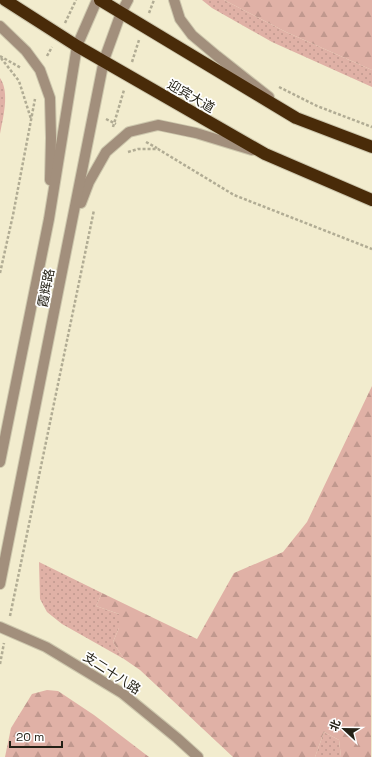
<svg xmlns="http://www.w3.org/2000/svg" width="372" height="757" viewBox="0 0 372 757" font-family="'Space Grotesk','Noto Sans SC',sans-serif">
  <defs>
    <pattern id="green-dots" width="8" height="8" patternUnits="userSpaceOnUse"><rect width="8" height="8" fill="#e0b1a6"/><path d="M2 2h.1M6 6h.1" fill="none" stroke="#c0988e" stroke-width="1.8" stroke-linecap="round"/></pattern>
    <pattern id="forest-firs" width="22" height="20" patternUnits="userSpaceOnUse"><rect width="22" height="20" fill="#e0b1a6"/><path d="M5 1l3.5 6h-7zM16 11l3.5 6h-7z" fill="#c0988e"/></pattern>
  </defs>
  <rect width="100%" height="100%" fill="#f2ecce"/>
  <g fill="url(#green-dots)">
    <path d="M 202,0 L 224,0 L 286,32 L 372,70 L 372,87 L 272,42 L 212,8 Z"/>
    <path d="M 0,78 C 10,92 3,118 0,134 Z"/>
    <path d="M 39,562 L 102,593 L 96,606 L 119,614 L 119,628 L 113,642 L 124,659 L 62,624 L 47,612 L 40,599 Z"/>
    <path d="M 324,732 L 339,740 L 341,757 L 315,757 Z"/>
  </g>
  <g fill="url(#forest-firs)">
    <path d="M 224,0 L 372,0 L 372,70 L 286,32 Z"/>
    <path d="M 372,386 L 371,757 L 341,757 L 339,740 L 324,732 L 315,757 L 233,757 L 140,670 L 124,659 L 113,642 L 119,628 L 119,614 L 96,606 L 102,593 L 197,639 L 234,573 L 283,552 L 307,522 Z"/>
    <path d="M 47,690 L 58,691 L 94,715 L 149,757 L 5,757 L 11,728 L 32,694 Z"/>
  </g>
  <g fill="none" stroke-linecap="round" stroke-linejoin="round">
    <defs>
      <g id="minor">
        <path d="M 174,0 L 180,19 L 192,35 L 217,56 L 269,97"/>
        <path d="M 0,26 L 26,51 L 40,70 L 50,98 L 51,138 L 50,180"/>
        <path d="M 81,203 L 89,182 L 106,152 L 129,132 L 158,125 L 196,133 L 252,150"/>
        <path d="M 0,462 L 49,219 L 77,46 L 97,0"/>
        <path d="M 0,584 L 104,60 L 121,13 L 128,0"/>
        <path d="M 0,627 L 46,647 L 122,693 L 177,738 L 198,757"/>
      </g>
      <g id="highway">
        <path d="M 5,0 L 77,46 L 265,154 L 372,200"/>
        <path d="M 100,0 L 296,118 L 372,147"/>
      </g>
    </defs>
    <use href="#minor" stroke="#cdc7ad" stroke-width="12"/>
    <use href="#highway" stroke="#cdc7ad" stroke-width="14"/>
    <g stroke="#b1ac94" stroke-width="2.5" stroke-dasharray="3 2" stroke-linecap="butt">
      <path d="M 149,13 L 154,0"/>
      <path d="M 65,23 L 76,0"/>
      <path d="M 0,56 L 21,68"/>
      <path d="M 47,56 L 52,47"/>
      <path d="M 1,58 L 19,81 L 31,119"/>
      <path d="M 132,62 L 139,40"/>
      <path d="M 279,87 L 317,106 L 372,127"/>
      <path d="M 106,119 L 116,124"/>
      <path d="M 113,127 L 124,90"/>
      <path d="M 146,142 L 157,148"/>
      <path d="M 128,152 L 138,149 L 158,149 L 234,195 L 372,249"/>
      <path d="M 0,273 L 13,215 L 35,99"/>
      <path d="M 10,616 L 94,210"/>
      <path d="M 0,664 L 4,643"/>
    </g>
    <use href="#minor" stroke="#a28f7c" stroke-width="10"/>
    <use href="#highway" stroke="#492b09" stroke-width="12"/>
  </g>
  <g text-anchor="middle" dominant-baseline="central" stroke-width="3.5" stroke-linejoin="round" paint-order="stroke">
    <g font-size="13" fill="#242116" stroke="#fff">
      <text transform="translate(191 96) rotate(30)">迎宾大道</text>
      <text transform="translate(46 288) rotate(-79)">霞辉路</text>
      <text transform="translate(112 673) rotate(33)">支二十八路</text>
    </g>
  </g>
  <g transform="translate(344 729) rotate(292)" stroke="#ffffff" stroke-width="3" paint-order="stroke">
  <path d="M0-3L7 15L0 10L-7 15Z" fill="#242116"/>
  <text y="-6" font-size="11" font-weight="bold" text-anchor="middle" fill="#242116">北</text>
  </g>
  <path d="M10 741v6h52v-6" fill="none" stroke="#242116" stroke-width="2"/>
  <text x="16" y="741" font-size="12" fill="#242116" stroke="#ffffff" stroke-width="3" paint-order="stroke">20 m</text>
</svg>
